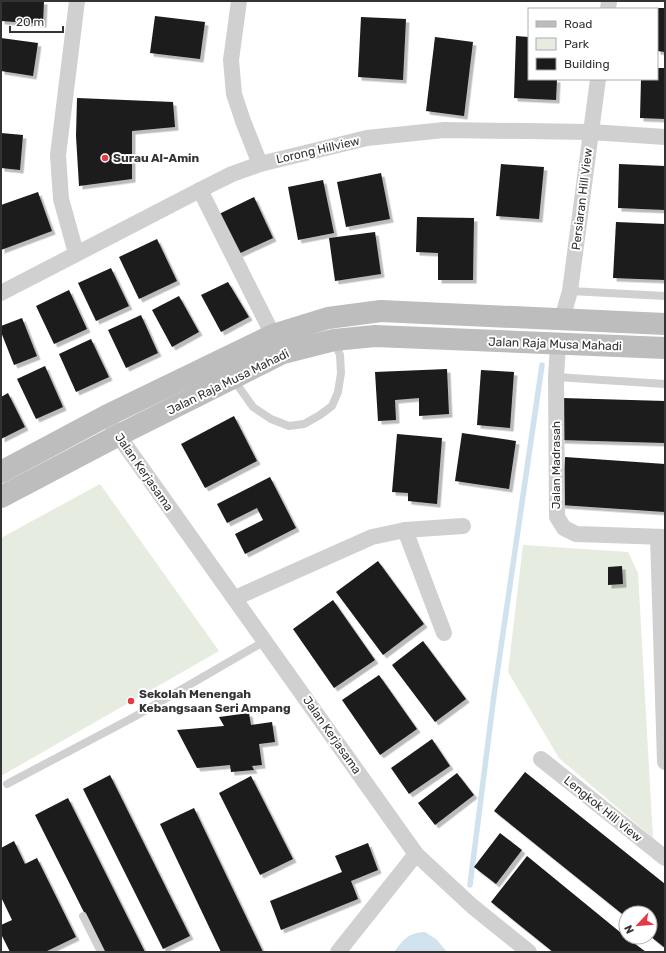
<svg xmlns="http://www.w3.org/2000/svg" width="666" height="953" viewBox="0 0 666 953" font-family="Rubik,sans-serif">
  <defs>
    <filter id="shadow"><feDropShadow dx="3.5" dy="3.5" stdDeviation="0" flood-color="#0004"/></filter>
  </defs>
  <rect width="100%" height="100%" fill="#fff"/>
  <g fill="#e6ecdf">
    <path d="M 100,484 L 219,651 L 1,776 L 1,538 Z"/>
    <path d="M 523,545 L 628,552 L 638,573 L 653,838 L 559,758 L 508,672 Z"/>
  </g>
  <path fill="#cfe2ee" d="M 425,932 L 436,939 L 447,952 L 394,952 C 404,939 408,933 425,932 Z"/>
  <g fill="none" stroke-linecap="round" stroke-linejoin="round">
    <path stroke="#cfe2ee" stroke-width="5.5" d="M 470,885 L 494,695 L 542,365"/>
  </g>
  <g fill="#1a1a1a" filter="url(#shadow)">
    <path d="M 1,1 L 44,1 L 43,24 L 1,21 Z"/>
    <path d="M 657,8 L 665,8 L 665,52 L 657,51 Z"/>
    <path d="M 155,16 L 205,22 L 200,59 L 150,53 Z"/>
    <path d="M 361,17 L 406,19 L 403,80 L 358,77 Z"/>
    <path d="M 516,36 L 529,37 L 529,79 L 557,79 L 556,100 L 514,98 Z"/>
    <path d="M 435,37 L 473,42 L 464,116 L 426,111 Z"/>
    <path d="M 1,38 L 38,43 L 33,76 L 1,71 Z"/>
    <path d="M 657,68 L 665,68 L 665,119 L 640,118 L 641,79 L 657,79 Z"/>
    <path d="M 77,98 L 173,102 L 175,127 L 132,131 L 132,179 L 79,186 L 76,136 Z"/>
    <path d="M 1,133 L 23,135 L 20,170 L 1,168 Z"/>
    <path d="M 501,164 L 544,167 L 539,219 L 496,216 Z"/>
    <path d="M 619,164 L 665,166 L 665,210 L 618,208 Z"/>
    <path d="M 381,173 L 390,219 L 346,227 L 337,182 Z"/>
    <path d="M 323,180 L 334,233 L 298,240 L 288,187 Z"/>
    <path d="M 38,192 L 52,231 L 1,250 L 1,205 Z"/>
    <path d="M 254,197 L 273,238 L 234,256 L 215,216 Z"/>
    <path d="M 417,217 L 474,218 L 473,280 L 438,280 L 438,253 L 416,252 Z"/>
    <path d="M 616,222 L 665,224 L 665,280 L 613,278 Z"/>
    <path d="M 375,232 L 381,274 L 335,281 L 329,238 Z"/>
    <path d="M 157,239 L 177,281 L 139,299 L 119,257 Z"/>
    <path d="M 111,268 L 129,306 L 96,321 L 78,283 Z"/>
    <path d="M 228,282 L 249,317 L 221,332 L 201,295 Z"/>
    <path d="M 69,290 L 87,329 L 54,344 L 36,306 Z"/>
    <path d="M 179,296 L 199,332 L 172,347 L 152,310 Z"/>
    <path d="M 141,315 L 158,353 L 126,368 L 108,330 Z"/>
    <path d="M 22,318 L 37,356 L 14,365 L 1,332 L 1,326 Z"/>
    <path d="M 91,339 L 109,377 L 76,392 L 59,354 Z"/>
    <path d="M 45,366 L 63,407 L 36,419 L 17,379 Z"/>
    <path d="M 447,369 L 449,414 L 419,416 L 419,398 L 395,400 L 396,420 L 378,421 L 375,372 Z"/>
    <path d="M 481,370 L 514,372 L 510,428 L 477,425 Z"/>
    <path d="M 8,393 L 25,427 L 1,439 L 1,397 Z"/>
    <path d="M 562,398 L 665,401 L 665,443 L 561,440 Z"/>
    <path d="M 234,416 L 257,461 L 205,488 L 181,444 Z"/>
    <path d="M 462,433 L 516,441 L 509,489 L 455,481 Z"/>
    <path d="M 397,434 L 442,438 L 437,504 L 408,501 L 408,493 L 392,492 Z"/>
    <path d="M 565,457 L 665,464 L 665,512 L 561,505 Z"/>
    <path d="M 270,477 L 296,528 L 245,554 L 235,534 L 263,520 L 257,508 L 227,523 L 217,504 Z"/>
    <path d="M 378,561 L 424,624 L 383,655 L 336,592 Z"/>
    <path d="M 622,566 L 623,584 L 608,585 L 608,567 Z"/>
    <path d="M 333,600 L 375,660 L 334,688 L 293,629 Z"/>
    <path d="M 423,641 L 466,699 L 435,722 L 392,665 Z"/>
    <path d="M 379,675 L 417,729 L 380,755 L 342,700 Z"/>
    <path d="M 249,713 L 251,725 L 272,722 L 275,742 L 259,744 L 262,765 L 252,766 L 254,770 L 231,772 L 230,765 L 197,768 L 177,730 L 224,726 L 219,717 Z"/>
    <path d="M 432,739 L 450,766 L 409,794 L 391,768 Z"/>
    <path d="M 525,772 L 665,884 L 665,948 L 650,936 L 650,913 L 626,913 L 626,917 L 494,811 Z"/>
    <path d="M 457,773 L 474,795 L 435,825 L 418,803 Z"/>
    <path d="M 110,775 L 190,936 L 163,949 L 83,789 Z"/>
    <path d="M 251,776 L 293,859 L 260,875 L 219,793 Z"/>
    <path d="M 68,798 L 145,952 L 104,952 L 35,815 Z"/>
    <path d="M 194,808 L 263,952 L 221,952 L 160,824 Z"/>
    <path d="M 500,833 L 522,850 L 496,884 L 474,867 Z"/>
    <path d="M 14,841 L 25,864 L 37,858 L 76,937 L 45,952 L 10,952 L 1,934 L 1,925 L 12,920 L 1,897 L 1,848 Z"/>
    <path d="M 368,843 L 378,870 L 351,881 L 358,899 L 281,930 L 270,901 L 342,872 L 335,856 Z"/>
    <path d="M 527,856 L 626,937 L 646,952 L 553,952 L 491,902 Z"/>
  </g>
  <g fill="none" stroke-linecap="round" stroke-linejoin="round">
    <g stroke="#d0d0d0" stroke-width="8">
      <path d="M 570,291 L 665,296"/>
      <path d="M 556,377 L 665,384"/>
      <path d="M 233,379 L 253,407 L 271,419 L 289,426 L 304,424 L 320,415 L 332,406 L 338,392 L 341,373 L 340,355 L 335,342"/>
      <path d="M 7,784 L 134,717 L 265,641"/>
      <path d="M 83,916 L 101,952"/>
    </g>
    <g stroke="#d0d0d0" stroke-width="16">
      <path d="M 239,1 L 231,60 L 234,94 L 243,121 L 260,164"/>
      <path d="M 608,9 L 609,1"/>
      <path d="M 200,190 L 273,335"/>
      <path d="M 76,253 L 61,199 L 58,155 L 77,1"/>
      <path d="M 1,293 L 200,190 L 232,174 L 260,164 L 367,138 L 444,130 L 591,132 L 665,137"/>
      <path d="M 562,319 L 570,291 L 598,79"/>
      <path d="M 558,345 L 556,377 L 557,517 L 564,528 L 576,534 L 665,537"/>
      <path d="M 113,428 L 416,854 L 472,906 L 529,952"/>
      <path d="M 405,530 L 444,633"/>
      <path d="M 658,537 L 665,762"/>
      <path d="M 235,598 L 372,537 L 405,530 L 463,526"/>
      <path d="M 541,759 L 665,858"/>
      <path d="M 338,952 L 416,854"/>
    </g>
    <g stroke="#bdbdbd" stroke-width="22">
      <path d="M 1,472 L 106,416 L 273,335 L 328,318 L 381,311 L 665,324"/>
      <path d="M 1,497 L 117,436 L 283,353 L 334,340 L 375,336 L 665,348"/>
    </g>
  </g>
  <g fill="#e63946" stroke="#fff" stroke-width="1.5">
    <circle cx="105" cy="158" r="4"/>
    <circle cx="131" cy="701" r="4"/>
  </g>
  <g text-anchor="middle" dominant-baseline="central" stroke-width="4" stroke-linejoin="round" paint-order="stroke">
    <g font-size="12" fill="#333" stroke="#fff">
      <text transform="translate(318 150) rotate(-13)">Lorong Hillview</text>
      <text transform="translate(582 199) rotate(-83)">Persiaran Hill View</text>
      <text transform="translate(555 344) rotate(2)">Jalan Raja Musa Mahadi</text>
      <text transform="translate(228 382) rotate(-26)">Jalan Raja Musa Mahadi</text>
      <text transform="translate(556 465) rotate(-90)">Jalan Madrasah</text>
      <text transform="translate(144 472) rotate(55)">Jalan Kerjasama</text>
      <text transform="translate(332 735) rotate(55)">Jalan Kerjasama</text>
      <text transform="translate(603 809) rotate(39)">Lengkok Hill View</text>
    </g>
    <g font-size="12" font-weight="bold" fill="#333" stroke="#fff" text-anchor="start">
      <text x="113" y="158">Surau Al-Amin</text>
      <text x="139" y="694">Sekolah Menengah<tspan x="139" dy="14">Kebangsaan Seri Ampang</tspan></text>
    </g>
  </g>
  <rect width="666" height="953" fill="none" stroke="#333333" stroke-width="4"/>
  <rect x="528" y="8" width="130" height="72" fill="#ffffff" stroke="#adadad"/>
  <rect x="536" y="21" width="20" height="6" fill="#bdbdbd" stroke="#adadad"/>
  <text x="564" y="28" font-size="12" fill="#333333">Road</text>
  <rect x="536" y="38" width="20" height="12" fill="#e6ecdf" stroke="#adadad"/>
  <text x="564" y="48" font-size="12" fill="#333333">Park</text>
  <rect x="536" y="58" width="20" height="12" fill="#1a1a1a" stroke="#adadad"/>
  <text x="564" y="68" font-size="12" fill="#333333">Building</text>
  <g transform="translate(638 925) rotate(244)"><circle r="19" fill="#ffffff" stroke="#adadad"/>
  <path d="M0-3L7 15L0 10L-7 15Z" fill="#e63946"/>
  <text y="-6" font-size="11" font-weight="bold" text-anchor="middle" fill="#333333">N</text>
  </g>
  <path d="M10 26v6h53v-6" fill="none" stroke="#333333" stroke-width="2"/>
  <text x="16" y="26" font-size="12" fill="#333333" stroke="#ffffff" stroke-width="3" paint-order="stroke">20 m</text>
</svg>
